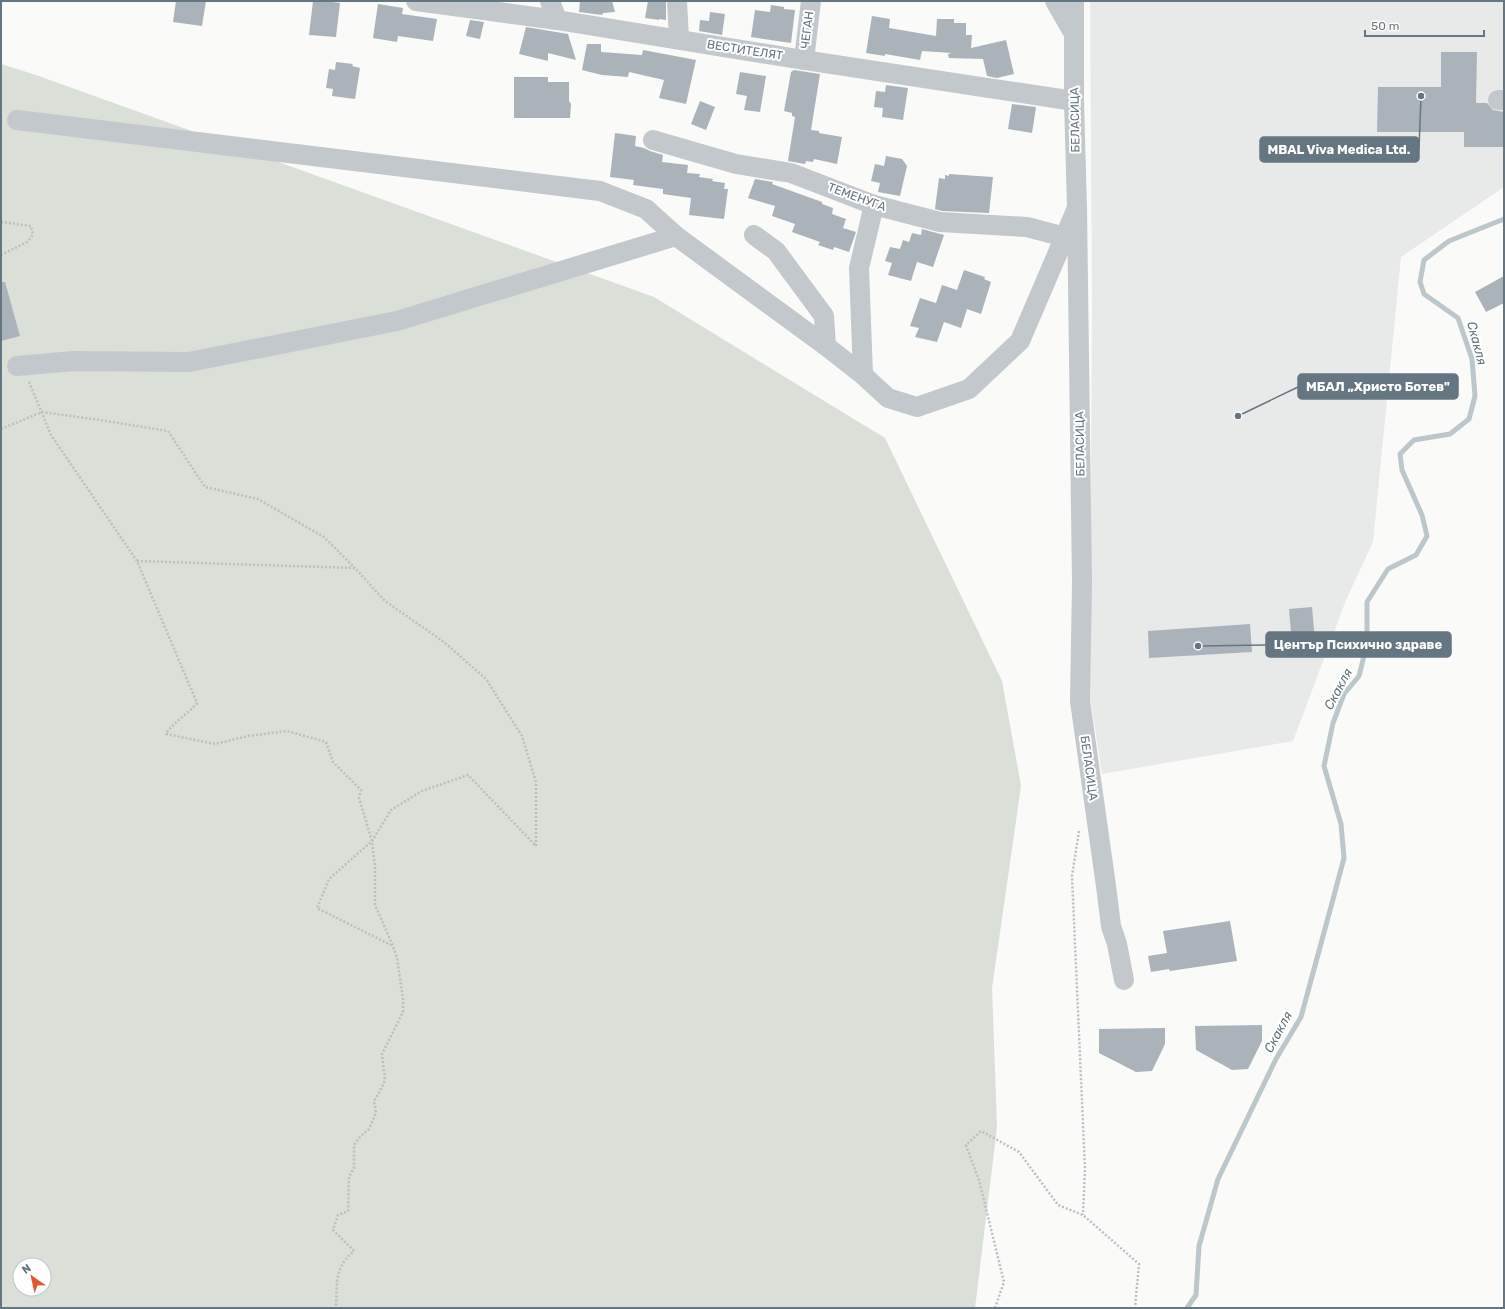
<svg xmlns="http://www.w3.org/2000/svg" width="1505" height="1309" viewBox="0 0 1505 1309" font-family="Rubik,sans-serif">
  <rect width="100%" height="100%" fill="#fafaf8"/>
  <path fill="#e8e9e9" d="M 1090,1 L 1504,1 L 1504,187 L 1401,257 L 1373,542 L 1346,600 L 1293,741 L 1102,774 L 1090,697 L 1092,290 Z"/>
  <path fill="#dadfd7" fill-rule="evenodd" d="M 1,64 L 33,74 L 654,297 L 885,438 L 1002,681 L 1021,786 L 992,988 L 997,1127 L 975,1308 L 1,1308 ZM 20,1265 L 44,1265 L 44,1289 L 20,1289 Z"/>
  <g fill="none" stroke-linecap="round" stroke-linejoin="round">
    <path stroke="#bbc7cb" stroke-width="5" d="M 1187,1308 L 1196,1295 L 1199,1246 L 1218,1179 L 1276,1059 L 1301,1017 L 1332,903 L 1344,858 L 1341,824 L 1324,766 L 1333,723 L 1344,694 L 1359,676 L 1367,644 L 1367,602 L 1388,569 L 1416,555 L 1427,536 L 1422,515 L 1402,470 L 1400,454 L 1414,440 L 1450,434 L 1469,419 L 1475,396 L 1472,359 L 1458,318 L 1424,294 L 1420,282 L 1424,260 L 1449,241 L 1504,219"/>
  </g>
  <g fill="#aab3b9">
    <path d="M 176,1 L 206,1 L 202,26 L 173,22 Z"/>
    <path d="M 313,1 L 332,1 L 332,2 L 340,3 L 336,37 L 309,35 Z"/>
    <path d="M 580,1 L 612,1 L 615,12 L 603,13 L 602,15 L 579,12 Z"/>
    <path d="M 648,1 L 666,1 L 666,20 L 659,19 L 659,20 L 645,18 Z"/>
    <path d="M 378,4 L 403,8 L 402,14 L 437,19 L 433,41 L 398,36 L 397,42 L 373,38 Z"/>
    <path d="M 771,5 L 784,7 L 784,9 L 795,10 L 791,43 L 751,37 L 755,10 L 770,12 Z"/>
    <path d="M 710,12 L 725,14 L 722,35 L 699,31 L 700,20 L 709,21 Z"/>
    <path d="M 872,16 L 890,19 L 889,28 L 936,36 L 937,19 L 954,19 L 954,23 L 966,23 L 966,35 L 972,35 L 971,48 L 1006,40 L 1014,74 L 997,78 L 987,76 L 983,59 L 949,58 L 948,54 L 952,53 L 922,51 L 920,60 L 885,54 L 885,56 L 866,53 Z"/>
    <path d="M 470,20 L 484,22 L 480,39 L 466,36 Z"/>
    <path d="M 526,27 L 568,34 L 576,60 L 548,53 L 548,61 L 519,54 Z"/>
    <path d="M 587,44 L 601,44 L 601,52 L 642,55 L 643,50 L 696,60 L 686,104 L 659,98 L 664,80 L 629,72 L 628,77 L 602,75 L 582,70 Z"/>
    <path d="M 1441,52 L 1477,52 L 1476,103 L 1487,103 L 1493,110 L 1504,112 L 1504,147 L 1464,147 L 1464,132 L 1377,132 L 1378,87 L 1441,87 Z"/>
    <path d="M 336,62 L 353,64 L 352,66 L 360,68 L 355,99 L 332,96 L 333,89 L 326,88 L 329,69 L 335,70 Z"/>
    <path d="M 794,70 L 820,74 L 811,130 L 819,131 L 819,133 L 842,137 L 837,164 L 814,159 L 813,162 L 806,161 L 805,164 L 788,161 L 795,117 L 792,116 L 792,113 L 784,111 L 791,72 Z"/>
    <path d="M 740,72 L 766,76 L 760,112 L 744,110 L 747,96 L 736,94 Z"/>
    <path d="M 514,77 L 548,77 L 548,82 L 569,82 L 569,101 L 571,104 L 570,118 L 514,118 Z"/>
    <path d="M 886,85 L 908,88 L 903,120 L 882,117 L 883,108 L 874,107 L 876,91 L 885,92 Z"/>
    <path d="M 700,101 L 715,107 L 706,130 L 691,124 Z"/>
    <path d="M 1012,104 L 1036,107 L 1032,133 L 1008,129 Z"/>
    <path d="M 615,133 L 636,136 L 635,146 L 644,148 L 650,151 L 663,155 L 662,162 L 688,165 L 687,173 L 700,174 L 699,177 L 713,179 L 712,181 L 725,183 L 724,189 L 728,189 L 724,219 L 689,215 L 691,198 L 663,194 L 663,189 L 633,185 L 634,180 L 610,177 Z"/>
    <path d="M 886,156 L 902,159 L 907,166 L 900,196 L 878,192 L 880,183 L 871,181 L 875,164 L 884,166 Z"/>
    <path d="M 949,174 L 993,177 L 989,213 L 942,211 L 935,209 L 939,178 L 945,179 L 945,175 L 949,176 Z"/>
    <path d="M 755,179 L 773,182 L 772,184 L 822,202 L 822,204 L 833,208 L 832,214 L 846,219 L 843,228 L 856,232 L 849,252 L 834,247 L 833,250 L 818,245 L 820,242 L 792,232 L 795,224 L 772,216 L 775,206 L 748,198 Z"/>
    <path d="M 922,229 L 944,235 L 933,267 L 917,262 L 911,281 L 888,275 L 892,263 L 885,261 L 890,247 L 900,249 L 903,240 L 909,242 L 912,233 L 921,235 Z"/>
    <path d="M 964,270 L 985,277 L 984,279 L 991,282 L 981,314 L 967,309 L 961,328 L 944,322 L 937,342 L 915,337 L 919,328 L 910,326 L 920,298 L 936,303 L 942,285 L 957,290 Z"/>
    <path d="M 1504,276 L 1504,303 L 1486,312 L 1475,292 Z"/>
    <path d="M 1,282 L 5,282 L 20,336 L 1,341 Z"/>
    <path d="M 1312,607 L 1315,642 L 1292,644 L 1289,609 Z"/>
    <path d="M 1250,624 L 1252,652 L 1149,658 L 1148,631 Z"/>
    <path d="M 1230,921 L 1237,961 L 1170,971 L 1169,969 L 1151,972 L 1148,956 L 1167,953 L 1163,931 Z"/>
    <path d="M 1262,1025 L 1262,1041 L 1248,1069 L 1232,1070 L 1196,1050 L 1195,1026 Z"/>
    <path d="M 1165,1028 L 1165,1044 L 1152,1071 L 1136,1072 L 1099,1053 L 1099,1029 Z"/>
  </g>
  <g fill="none" stroke-linecap="round" stroke-linejoin="round">
    <g stroke="#bbbfc2" stroke-width="2.5" stroke-dasharray="2 2" stroke-linecap="butt">
      <path d="M 1,222 L 31,226 L 33,235 L 27,242 L 1,255"/>
      <path d="M 29,382 L 51,435 L 137,561 L 197,703 C 188,714 172,723 166,734 L 215,744 L 248,736 L 287,731 L 326,742 L 333,762 L 361,790 L 359,798 L 372,841 L 375,867 L 375,905 L 393,946 L 397,958 L 403,999 L 403,1012 L 382,1054 L 385,1080 L 380,1091 L 374,1101 L 376,1113 L 369,1129 L 360,1137 L 354,1145 L 354,1168 L 349,1177 L 348,1211 L 338,1215 L 333,1230 L 354,1251 C 334,1267 337,1285 336,1308"/>
      <path d="M 1,429 L 42,412 L 100,420 L 168,431 L 205,487 L 258,499 L 324,537 L 355,568"/>
      <path d="M 137,561 L 355,568 L 385,601 L 444,642 L 486,679 L 522,736 L 536,782 L 536,846 L 468,775 L 422,791 L 391,810 L 372,841 L 329,879 L 317,908 L 393,946"/>
      <path d="M 1079,831 L 1072,876 L 1085,1169 L 1083,1215"/>
      <path d="M 995,1308 L 1004,1282 L 979,1180 L 966,1145 L 981,1131 L 1019,1152 L 1058,1205 L 1083,1215 L 1139,1264 L 1135,1308"/>
    </g>
    <g stroke="#c3c8cc" stroke-width="20">
      <path d="M 416,1 L 557,20 L 804,60 L 1074,101"/>
      <path d="M 550,1 L 557,20"/>
      <path d="M 677,1 L 679,39"/>
      <path d="M 1055,1 L 1074,34"/>
      <path d="M 1074,1 L 1074,101 L 1077,208 L 1082,583 L 1080,701 L 1106,886 L 1111,926 L 1117,944 L 1124,980"/>
      <path d="M 804,60 L 811,1"/>
      <path d="M 1498,100 L 1504,100"/>
      <path d="M 17,120 L 600,191 L 646,209 L 676,236 L 826,346 L 863,375 L 888,398 L 917,407 L 969,389 L 1020,341 L 1077,208"/>
      <path d="M 653,140 L 736,164 L 791,173 L 874,205 L 940,222 L 1027,227 L 1065,237"/>
      <path d="M 754,235 L 776,251 L 824,316 L 826,346"/>
      <path d="M 17,366 L 74,361 L 189,362 L 397,321 L 676,236"/>
      <path d="M 863,375 L 859,268 L 874,205"/>
    </g>
  </g>
  <g text-anchor="middle" dominant-baseline="central" stroke-width="4" stroke-linejoin="round" paint-order="stroke">
    <g font-size="12" fill="#657683" stroke="#fff">
      <text transform="translate(807 30) rotate(-83)">ЧЕГАН</text>
      <text transform="translate(745 50) rotate(9)">ВЕСТИТЕЛЯТ</text>
      <text transform="translate(1075 120) rotate(-91)">БЕЛАСИЦА</text>
      <text transform="translate(857 197) rotate(20)">ТЕМЕНУГА</text>
      <text transform="translate(1080 444) rotate(-91)">БЕЛАСИЦА</text>
      <text transform="translate(1089 768) rotate(82)">БЕЛАСИЦА</text>
    </g>
    <g font-size="13" font-style="italic" fill="#60757c" stroke="#fff">
      <text transform="translate(1477 343) rotate(75)">Скакля</text>
      <text transform="translate(1338 689) rotate(-62)">Скакля</text>
      <text transform="translate(1278 1032) rotate(-62)">Скакля</text>
    </g>
  </g>
  <path fill="none" stroke="#657683" stroke-width="1.5" d="M1421 96L1419 149M1238 416L1298 387M1198 646L1266 645"/>
  <g fill="#657683" stroke="#fff" stroke-width="1.5">
    <circle cx="1421" cy="96" r="4"/>
    <circle cx="1238" cy="416" r="4"/>
    <circle cx="1198" cy="646" r="4"/>
  </g>
  <g fill="#657683" stroke="#657683" stroke-width="1.5">
    <rect x="1260" y="137" width="159" height="25" rx="4"/>
    <rect x="1298" y="374" width="160" height="25" rx="4"/>
    <rect x="1266" y="632" width="185" height="25" rx="4"/>
  </g>
  <g font-size="13" text-anchor="middle" font-weight="bold" fill="#fff">
    <text x="1339" y="154">MBAL Viva Medica Ltd.</text>
    <text x="1378" y="391">МБАЛ „Христо Ботев"</text>
    <text x="1358" y="649">Център Психично здраве</text>
  </g>
  <rect width="1505" height="1309" fill="none" stroke="#657683" stroke-width="4"/>
  <g transform="translate(32 1277) rotate(326)"><circle r="19" fill="#ffffff" stroke="#c1c8cd"/>
  <path d="M0-3L7 15L0 10L-7 15Z" fill="#e4572e"/>
  <text y="-6" font-size="11" font-weight="bold" text-anchor="middle" fill="#657683">N</text>
  </g>
  <path d="M1365 30v6h119v-6" fill="none" stroke="#657683" stroke-width="2"/>
  <text x="1371" y="30" font-size="12" fill="#657683" stroke="#ffffff" stroke-width="3" paint-order="stroke">50 m</text>
</svg>
